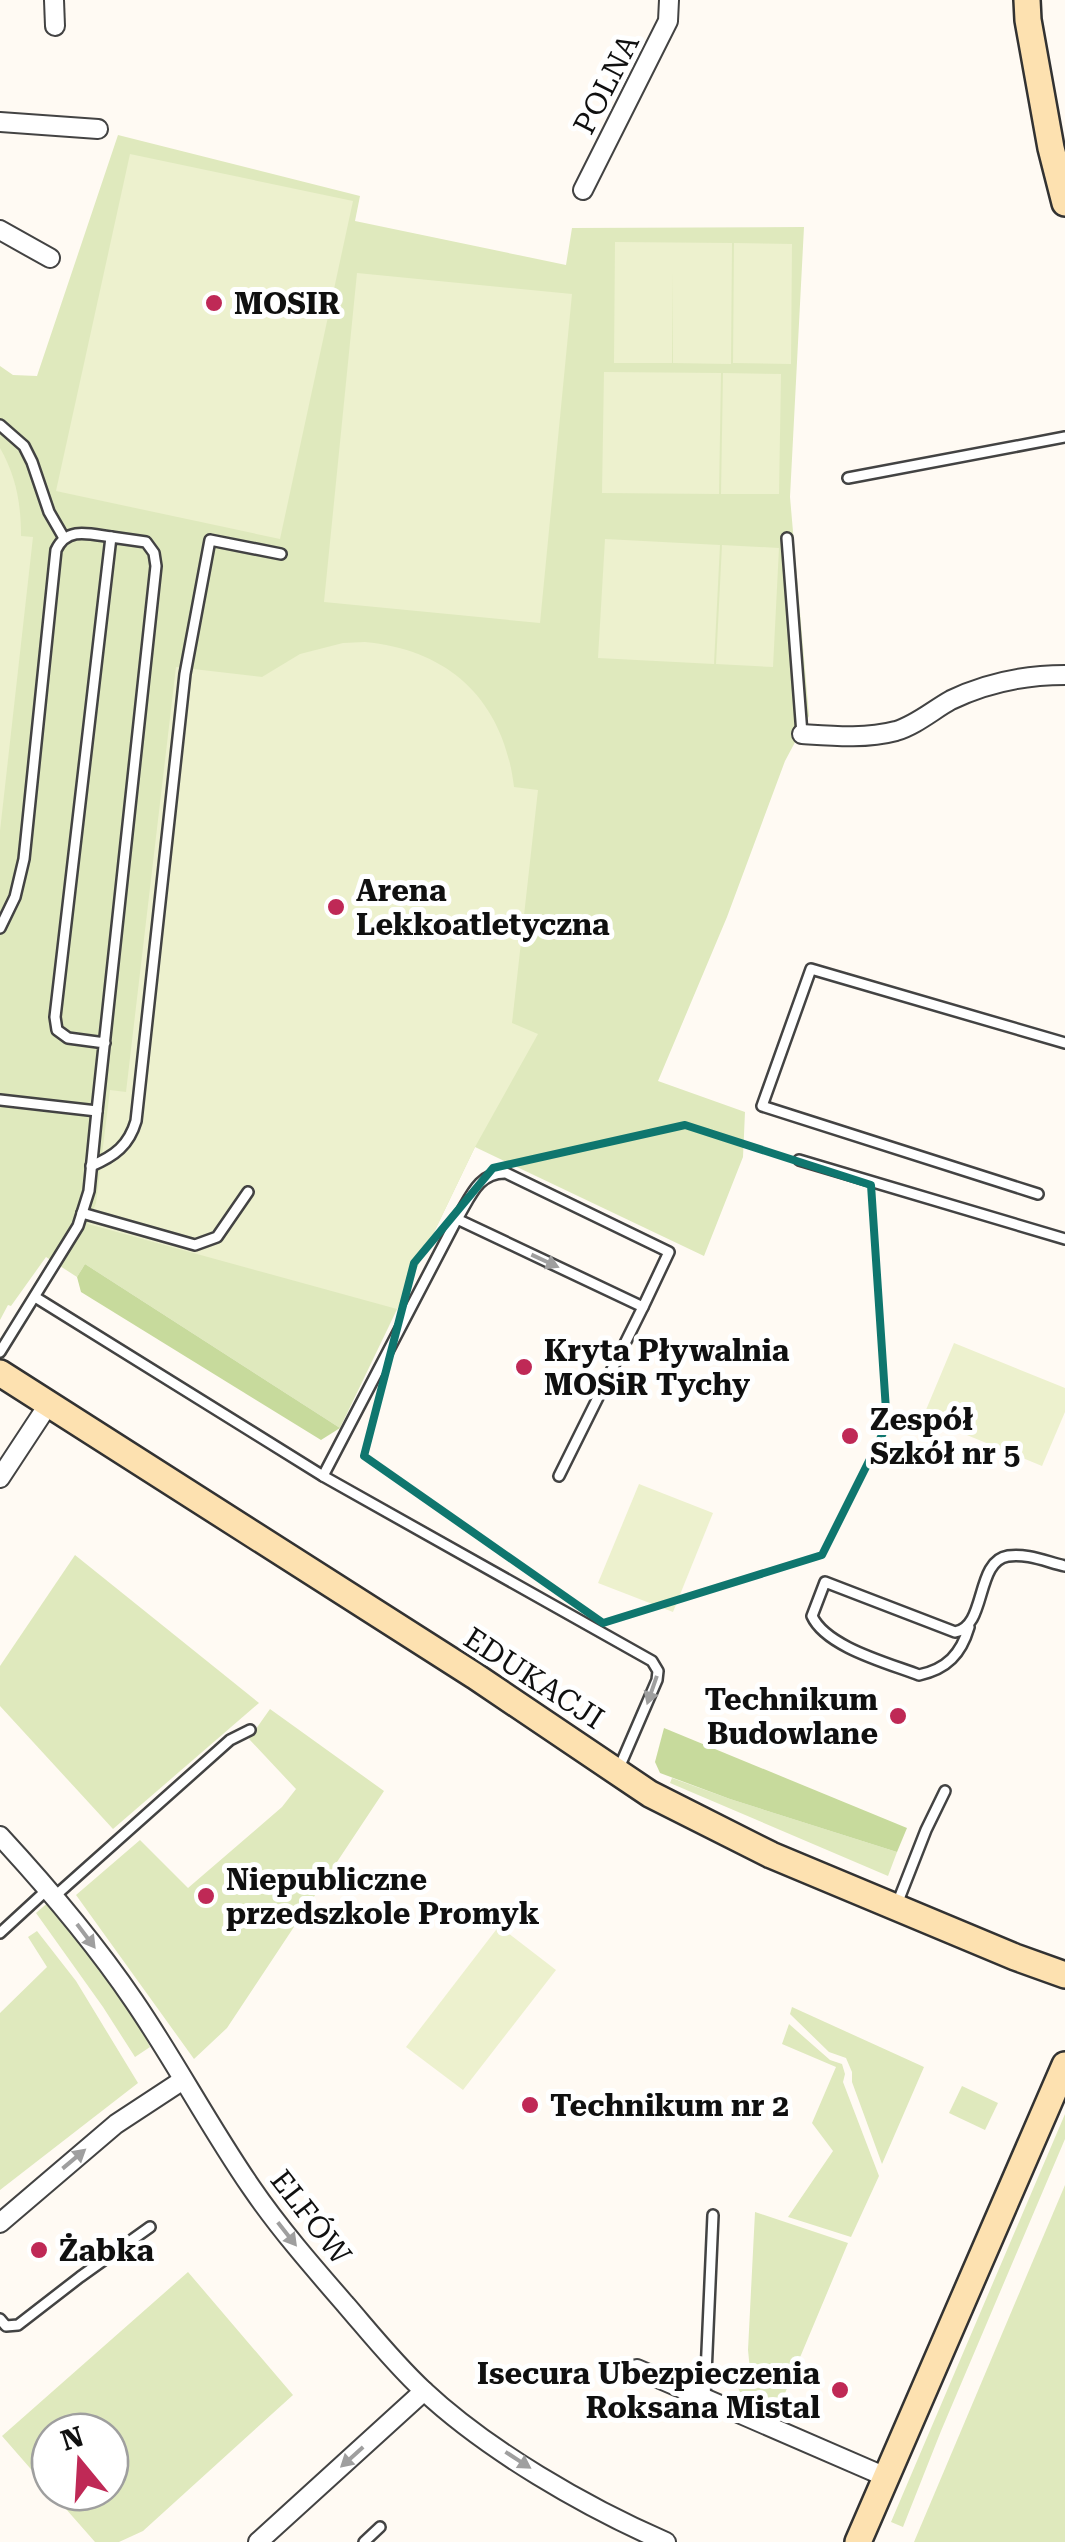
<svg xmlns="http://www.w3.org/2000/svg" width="1065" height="2542" viewBox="0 0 1065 2542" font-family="'Roboto Serif',serif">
  <rect width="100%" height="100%" fill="#fffaf3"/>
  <g fill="#dfe9bd">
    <path d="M 118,135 L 360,196 L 355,221 L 566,265 L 572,228 L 804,227 L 790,497 L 809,716 L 785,761 L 727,917 L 658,1081 L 745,1112 L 743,1157 L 704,1256 L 475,1147 L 340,1428 L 85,1264 L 77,1277 L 46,1257 L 11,1306 L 8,1305 L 0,1320 L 0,366 L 13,375 L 37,376 Z"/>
    <path d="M 75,1555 L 259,1703 L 113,1829 L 0,1706 L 0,1666 Z"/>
    <path d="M 270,1709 L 384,1791 L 227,2028 L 194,2059 L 76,1895 L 140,1840 L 188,1888 L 282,1807 L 296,1789 L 249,1739 Z"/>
    <path d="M 672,1778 L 730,1799 L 897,1852 L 888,1876 L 670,1783 Z"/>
    <path d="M 51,1900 L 129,2004 L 150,2047 L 135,2057 L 103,2007 L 36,1913 Z"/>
    <path d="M 37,1931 L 76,1981 L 138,2083 L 0,2190 L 0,2013 L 47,1967 L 28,1937 Z"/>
    <path d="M 792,2007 L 924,2067 L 882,2164 L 852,2082 L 852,2072 L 846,2058 L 829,2052 L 790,2014 Z"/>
    <path d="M 789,2024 L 830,2060 L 842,2064 L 845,2074 L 843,2082 L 879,2176 L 851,2237 L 788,2217 L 833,2151 L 812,2123 L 836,2067 L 782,2044 Z"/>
    <path d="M 962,2086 L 998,2103 L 985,2130 L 949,2113 Z"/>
    <path d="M 1065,2114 L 1065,2139 L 941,2431 L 903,2527 L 891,2522 Z"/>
    <path d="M 1065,2185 L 1065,2542 L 914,2542 Z"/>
    <path d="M 755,2212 L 848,2243 L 775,2417 L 747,2408 L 735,2381 L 751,2380 L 748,2350 Z"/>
    <path d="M 188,2272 L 293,2395 L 143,2531 L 119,2542 L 95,2542 L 51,2492 L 110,2492 L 110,2432 L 50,2432 L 50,2491 L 2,2436 Z"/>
  </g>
  <g fill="#c7da9c">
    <path d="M 85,1264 L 340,1428 L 321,1440 L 81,1292 L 77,1277 Z"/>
    <path d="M 664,1728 L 907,1828 L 897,1852 L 730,1799 L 660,1773 L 655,1762 Z"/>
  </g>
  <g fill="#edf1ce">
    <path d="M 130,154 L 353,201 L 280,539 L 56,491 Z"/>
    <path d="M 615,242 L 732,243 L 731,364 L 673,363 L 673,272 L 672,363 L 614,363 Z"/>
    <path d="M 734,243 L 792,244 L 791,364 L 733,363 Z"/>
    <path d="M 357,273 L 572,294 L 540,623 L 324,602 Z"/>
    <path d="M 604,372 L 721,373 L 719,494 L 602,493 Z"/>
    <path d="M 723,373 L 781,374 L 779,494 L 721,494 Z"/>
    <path d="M 0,448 C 16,476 21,503 21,536 L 33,537 L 0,831 Z"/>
    <path d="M 605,539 L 720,545 L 714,664 L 598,658 Z"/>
    <path d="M 722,545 L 779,548 L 773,667 L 716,664 Z"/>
    <path d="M 365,642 C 451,650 504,702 514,787 L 538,790 L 512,1023 L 538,1034 L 475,1147 L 397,1309 L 88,1224 L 96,1203 L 110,1090 L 126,1092 L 176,667 L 262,677 L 300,654 L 343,643 Z"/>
    <path d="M 954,1343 L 1065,1388 L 1065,1412 L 1042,1466 L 923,1417 Z"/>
    <path d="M 639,1484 L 713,1513 L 673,1612 L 598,1583 Z"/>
    <path d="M 499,1926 L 556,1970 L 463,2090 L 406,2047 Z"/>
  </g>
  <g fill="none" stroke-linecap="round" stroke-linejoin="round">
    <defs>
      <g id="lane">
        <path d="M 0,425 L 24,446 L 32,462 L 49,512 L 64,538"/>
        <path d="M 848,478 L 1065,437"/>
        <path d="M 787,538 L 802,734"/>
        <path d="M 0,928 L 15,897 L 24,859 L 56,550 C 67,526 90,534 111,537"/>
        <path d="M 0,1100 L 97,1111"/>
        <path d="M 799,1160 L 1065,1239"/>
        <path d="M 91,1166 C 115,1156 129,1145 136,1121 L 185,674 L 210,540 L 281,554"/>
        <path d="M 1038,1194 L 762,1106 L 811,969 L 1065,1043"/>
        <path d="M 82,1213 L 195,1245 L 217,1237 L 248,1192"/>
        <path d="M 35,1297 L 323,1476 L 652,1661 L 658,1671 L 657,1680 L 619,1768"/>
        <path d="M 0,1352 L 78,1226 L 89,1191 L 97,1111 L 156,566 L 154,553 L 146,542 L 111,537 L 55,1017 L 57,1030 L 68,1038 L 105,1043"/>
        <path d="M 323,1476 L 457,1219 C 470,1198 478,1172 506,1173 L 669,1252 L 643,1307 L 457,1219"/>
        <path d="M 559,1476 L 643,1307"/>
        <path d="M 969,1627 C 961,1654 947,1669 919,1675 C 888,1663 826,1647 812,1616 L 825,1582 L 955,1632 C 987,1627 975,1561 1008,1556 C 1027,1553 1047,1562 1065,1566"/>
        <path d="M 55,1896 L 230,1740 L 250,1730"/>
        <path d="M 897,1904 L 926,1830 L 945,1791"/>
        <path d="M 0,1933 L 49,1888"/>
        <path d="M 0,2319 L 6,2326 L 18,2325 L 80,2277 L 150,2227"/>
        <path d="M 705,2397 L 713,2215"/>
        <path d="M 364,2542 L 380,2527"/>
      </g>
      <g id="street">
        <path d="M 54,0 L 55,26"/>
        <path d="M 0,122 L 98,129"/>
        <path d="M 583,190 L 668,21 L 669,0"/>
        <path d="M 0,230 L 50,258"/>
        <path d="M 802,734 C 833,736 866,739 896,731 C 916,725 933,710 951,700 C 988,682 1024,675 1065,675"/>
        <path d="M 0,1478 L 48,1405"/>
        <path d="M 0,1836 C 48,1888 94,1942 134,2001 C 175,2061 209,2126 251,2187 C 279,2228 313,2267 346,2305 C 371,2334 395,2364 423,2390 C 487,2450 585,2507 666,2542"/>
        <path d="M 0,2223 L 116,2124 L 183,2080"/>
        <path d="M 637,2369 L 886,2477"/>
        <path d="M 258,2542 L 424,2391"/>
      </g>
      <g id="secondary">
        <path d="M 1027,0 L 1028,20 L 1051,148 L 1065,203"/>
        <path d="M 0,1373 L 475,1676 L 650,1794 L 771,1855 L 1015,1957 L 1065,1975"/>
        <path d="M 858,2542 L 1065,2065"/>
      </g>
    </defs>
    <use href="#lane" stroke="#434343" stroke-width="14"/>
    <use href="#street" stroke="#434343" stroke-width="22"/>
    <use href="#secondary" stroke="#323232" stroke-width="30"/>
    <use href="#lane" stroke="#fff" stroke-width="9"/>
    <use href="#street" stroke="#fff" stroke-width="18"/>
    <use href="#secondary" stroke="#fde1b0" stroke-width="25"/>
  </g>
  <defs><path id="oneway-solid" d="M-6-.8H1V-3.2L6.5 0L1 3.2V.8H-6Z" transform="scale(2.5)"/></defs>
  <g fill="#9f9f9f">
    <use href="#oneway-solid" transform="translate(545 1261) rotate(25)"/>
    <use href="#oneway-solid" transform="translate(652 1690) rotate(109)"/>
    <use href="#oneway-solid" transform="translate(86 1936) rotate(53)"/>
    <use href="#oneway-solid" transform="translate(74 2159) rotate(-40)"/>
    <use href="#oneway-solid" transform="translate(287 2234) rotate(52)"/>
    <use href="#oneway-solid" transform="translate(352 2457) rotate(138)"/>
    <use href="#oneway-solid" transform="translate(518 2460) rotate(33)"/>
  </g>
  <path fill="none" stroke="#0f766e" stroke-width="8" stroke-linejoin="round" d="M 685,1125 L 871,1185 L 887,1425 L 822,1555 L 603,1623 L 364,1456 L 414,1263 L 493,1168 Z"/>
  <g fill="#bf2956" stroke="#fff" stroke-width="4">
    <circle cx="214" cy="303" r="10"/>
    <circle cx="336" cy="907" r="10"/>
    <circle cx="524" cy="1367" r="10"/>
    <circle cx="850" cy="1436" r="10"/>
    <circle cx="898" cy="1716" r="10"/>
    <circle cx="206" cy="1896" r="10"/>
    <circle cx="530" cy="2105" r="10"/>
    <circle cx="39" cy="2250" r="10"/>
    <circle cx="840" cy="2390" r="10"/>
  </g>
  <g text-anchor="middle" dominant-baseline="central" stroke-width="10" stroke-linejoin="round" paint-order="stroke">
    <g font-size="30" fill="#101010" stroke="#fff">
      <text transform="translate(606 84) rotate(-63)">POLNA</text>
      <text transform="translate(534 1678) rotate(33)">EDUKACJI</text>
      <text transform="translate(311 2217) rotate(52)">ELFÓW</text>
    </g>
    <g font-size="30" font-weight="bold" fill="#101010" stroke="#fff" text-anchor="start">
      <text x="234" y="303">MOSIR</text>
      <text x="356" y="890">Arena<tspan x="356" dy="34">Lekkoatletyczna</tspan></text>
      <text x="544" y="1350">Kryta Pływalnia<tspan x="544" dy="34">MOSiR Tychy</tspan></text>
      <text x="870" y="1419">Zespół<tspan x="870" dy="34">Szkół nr 5</tspan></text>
      <text x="878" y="1699" text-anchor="end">Technikum<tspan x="878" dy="34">Budowlane</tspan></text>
      <text x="226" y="1879">Niepubliczne<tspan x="226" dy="34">przedszkole Promyk</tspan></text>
      <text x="550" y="2105">Technikum nr 2</text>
      <text x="59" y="2250">Żabka</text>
      <text x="820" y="2373" text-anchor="end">Isecura Ubezpieczenia<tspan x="820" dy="34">Roksana Mistal</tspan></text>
    </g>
  </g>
  <g transform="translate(80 2462) rotate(342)"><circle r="48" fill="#ffffff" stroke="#9f9f9f" stroke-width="2.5"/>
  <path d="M0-8L18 38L0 25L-18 38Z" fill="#bf2956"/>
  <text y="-15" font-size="28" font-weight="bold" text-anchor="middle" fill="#101010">N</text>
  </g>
</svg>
